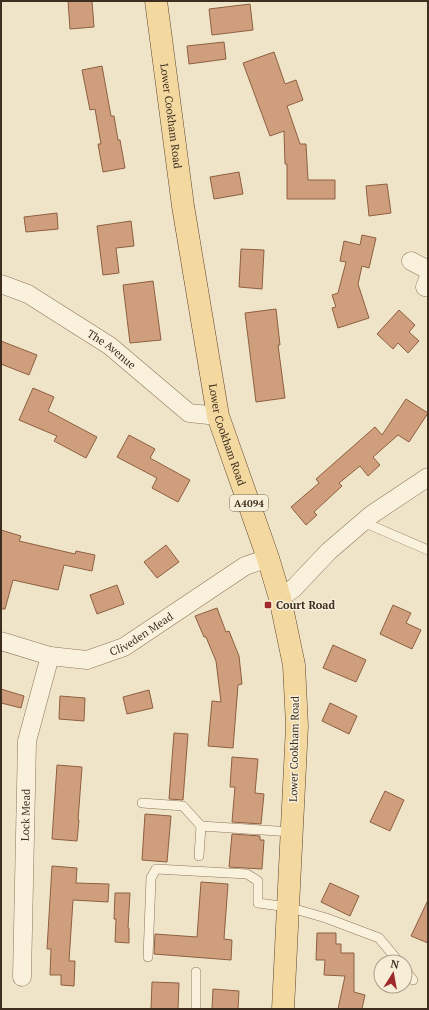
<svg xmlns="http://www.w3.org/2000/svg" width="429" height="1010" viewBox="0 0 429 1010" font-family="'PT Serif',serif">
  <rect width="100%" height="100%" fill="#f0e4c8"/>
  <g fill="#cf9f7d" stroke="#8d5f41">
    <path d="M 68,1 L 92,1 L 94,27 L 70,29 Z"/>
    <path d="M 250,4 L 253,30 L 212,35 L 209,9 Z"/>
    <path d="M 224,42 L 226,59 L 189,64 L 187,46 Z"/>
    <path d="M 274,52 L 285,84 L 296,80 L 303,100 L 287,106 L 300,144 L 306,144 L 308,180 L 335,180 L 335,199 L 287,199 L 287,164 L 285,164 L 284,131 L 270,136 L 243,63 Z"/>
    <path d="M 102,66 L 111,116 L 114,116 L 118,140 L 120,140 L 125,168 L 103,172 L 98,144 L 101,144 L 95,109 L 90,110 L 82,70 Z"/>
    <path d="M 239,172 L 243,194 L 214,199 L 210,177 Z"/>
    <path d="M 387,184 L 391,213 L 369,216 L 366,186 Z"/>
    <path d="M 57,213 L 58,229 L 26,232 L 24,217 Z"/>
    <path d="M 131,221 L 134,246 L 116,248 L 119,273 L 103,275 L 97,226 Z"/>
    <path d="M 362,235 L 376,238 L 369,268 L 362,266 L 358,284 L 369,318 L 338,328 L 332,308 L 336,307 L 332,295 L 338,293 L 346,262 L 340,261 L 344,241 L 360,245 Z"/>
    <path d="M 241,249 L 264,250 L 262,289 L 239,287 Z"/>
    <path d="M 153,281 L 161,340 L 130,343 L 123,285 Z"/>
    <path d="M 276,309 L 280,345 L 278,345 L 285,398 L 256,402 L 245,313 Z"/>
    <path d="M 399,310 L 415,325 L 409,332 L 419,341 L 408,353 L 398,343 L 393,349 L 377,334 Z"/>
    <path d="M 1,341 L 37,355 L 29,375 L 1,364 Z"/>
    <path d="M 33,388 L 54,397 L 48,411 L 97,437 L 86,458 L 54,441 L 57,436 L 19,420 Z"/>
    <path d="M 406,399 L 428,413 L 409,442 L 398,435 L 373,457 L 380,465 L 368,476 L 360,466 L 339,483 L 342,486 L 314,512 L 317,515 L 306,525 L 291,507 L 319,483 L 316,479 L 375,427 L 382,435 Z"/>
    <path d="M 129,435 L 155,449 L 150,458 L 190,480 L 178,502 L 152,488 L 157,478 L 117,457 Z"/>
    <path d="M 1,530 L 21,536 L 19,541 L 75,554 L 76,551 L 95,555 L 92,571 L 64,565 L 58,590 L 13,580 L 5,609 L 1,609 Z"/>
    <path d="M 166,545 L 179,562 L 157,578 L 144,562 Z"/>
    <path d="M 117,585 L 124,604 L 97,614 L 90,595 Z"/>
    <path d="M 393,605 L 411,613 L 406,623 L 421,630 L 412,649 L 380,634 Z"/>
    <path d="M 217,608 L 226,632 L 229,631 L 239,656 L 242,684 L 238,685 L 233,748 L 208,746 L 212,701 L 221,702 L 216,661 L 206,637 L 204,637 L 195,616 Z"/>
    <path d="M 333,645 L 366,660 L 356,682 L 323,668 Z"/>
    <path d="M 1,689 L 24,696 L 21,708 L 1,703 Z"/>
    <path d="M 149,690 L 153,708 L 127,714 L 123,697 Z"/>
    <path d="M 60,696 L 85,698 L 84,721 L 59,719 Z"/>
    <path d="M 330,703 L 357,716 L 349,734 L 322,721 Z"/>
    <path d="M 174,733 L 188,734 L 183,800 L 169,799 Z"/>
    <path d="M 232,757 L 258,759 L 255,793 L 264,794 L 261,824 L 232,822 L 235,787 L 230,787 Z"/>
    <path d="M 57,765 L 82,767 L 78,820 L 79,820 L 77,841 L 52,839 Z"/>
    <path d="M 385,791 L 404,800 L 390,831 L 370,822 Z"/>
    <path d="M 145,814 L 171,816 L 167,862 L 142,860 Z"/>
    <path d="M 232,834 L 260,836 L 260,840 L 264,840 L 262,869 L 229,867 Z"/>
    <path d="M 52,866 L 77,868 L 76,883 L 109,884 L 108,902 L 73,900 L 69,961 L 75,961 L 74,986 L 61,985 L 61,975 L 50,975 L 51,949 L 47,949 Z"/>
    <path d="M 201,882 L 228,884 L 224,939 L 232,940 L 231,960 L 154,954 L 155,934 L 197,937 Z"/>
    <path d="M 330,883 L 359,896 L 350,916 L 321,902 Z"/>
    <path d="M 115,893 L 130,893 L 128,928 L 129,928 L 129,943 L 115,942 L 116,919 L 114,919 Z"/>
    <path d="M 428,900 L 428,943 L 411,936 Z"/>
    <path d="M 317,933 L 336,933 L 336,944 L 341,944 L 341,953 L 354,953 L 354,992 L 365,995 L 362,1009 L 338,1009 L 345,976 L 324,975 L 325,960 L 316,960 Z"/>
    <path d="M 152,982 L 179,983 L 178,1009 L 151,1009 Z"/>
    <path d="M 213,989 L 239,991 L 238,1009 L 212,1009 Z"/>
  </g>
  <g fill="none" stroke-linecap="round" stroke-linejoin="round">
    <defs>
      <g id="service">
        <path d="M 363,522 L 428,550"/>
        <path d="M 142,803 L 183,806 L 201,826"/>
        <path d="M 199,856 L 201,826 L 292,832"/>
        <path d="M 148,957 L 151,878 L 156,869 L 247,874 L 258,881 L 258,903 L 288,907 L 326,918 L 379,938 L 399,962"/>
        <path d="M 405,970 L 413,980"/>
        <path d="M 196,1009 L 196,972"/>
      </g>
      <g id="minor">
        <path d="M 411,261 L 428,270"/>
        <path id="s1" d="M 1,284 L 28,294 L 110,346 L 189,413 L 218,416"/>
        <path d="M 425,287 L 428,279"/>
        <path d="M 280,598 L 293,589 L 329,551 L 371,515 L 428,477"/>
        <path id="s2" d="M 1,641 L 50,656 L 87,660 L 124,647 L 245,566 L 268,558"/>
        <path id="s3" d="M 22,977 L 27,741 L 50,656"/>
      </g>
      <g id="primary">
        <path id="s4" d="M 156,1 L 183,206 L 218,416 L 268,558 L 280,598 L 294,665 L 297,726 L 288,907 L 283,1009"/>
      </g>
    </defs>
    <use href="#service" stroke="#8d765c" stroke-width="10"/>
    <use href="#minor" stroke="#8d765c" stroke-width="19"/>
    <use href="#primary" stroke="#5b4430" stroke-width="23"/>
    <use href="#service" stroke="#faf1dc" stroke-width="9"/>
    <use href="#minor" stroke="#faf1dc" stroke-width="18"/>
    <use href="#primary" stroke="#f3d9a0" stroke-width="22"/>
  </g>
  <rect fill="#9e2a2b" stroke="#f7eed8" stroke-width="1.5" x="264" y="601" width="8" height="8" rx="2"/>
  <g text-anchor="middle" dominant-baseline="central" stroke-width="3" stroke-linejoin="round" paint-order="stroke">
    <rect fill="#f7eed8" stroke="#756857" stroke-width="1" x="230" y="495" width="38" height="16" rx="3"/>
    <g font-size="10" font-weight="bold" fill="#3d2e20">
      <text x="249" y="503">A4094</text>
    </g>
    <g font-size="11" fill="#3d2e20" stroke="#f7eed8">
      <text stroke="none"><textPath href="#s4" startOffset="116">Lower Cookham Road</textPath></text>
      <text stroke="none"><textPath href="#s1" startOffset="129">The Avenue</textPath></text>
      <text stroke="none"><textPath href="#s4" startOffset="440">Lower Cookham Road</textPath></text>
      <text stroke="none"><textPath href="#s2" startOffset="149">Cliveden Mead</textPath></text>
      <text transform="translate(294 749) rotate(-89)">Lower Cookham Road</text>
      <text stroke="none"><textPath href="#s3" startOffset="162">Lock Mead</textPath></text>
    </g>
    <g font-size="11" font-weight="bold" fill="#3d2e20" stroke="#f7eed8" text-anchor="start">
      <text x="276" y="605">Court Road</text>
    </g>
  </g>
  <rect width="429" height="1010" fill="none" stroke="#3d2e20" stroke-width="4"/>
  <g transform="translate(393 974) rotate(11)"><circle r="19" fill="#f7eed8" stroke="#ada18e"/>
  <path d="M0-3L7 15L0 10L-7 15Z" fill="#9e2a2b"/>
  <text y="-6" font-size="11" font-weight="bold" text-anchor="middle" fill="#3d2e20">N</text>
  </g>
</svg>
